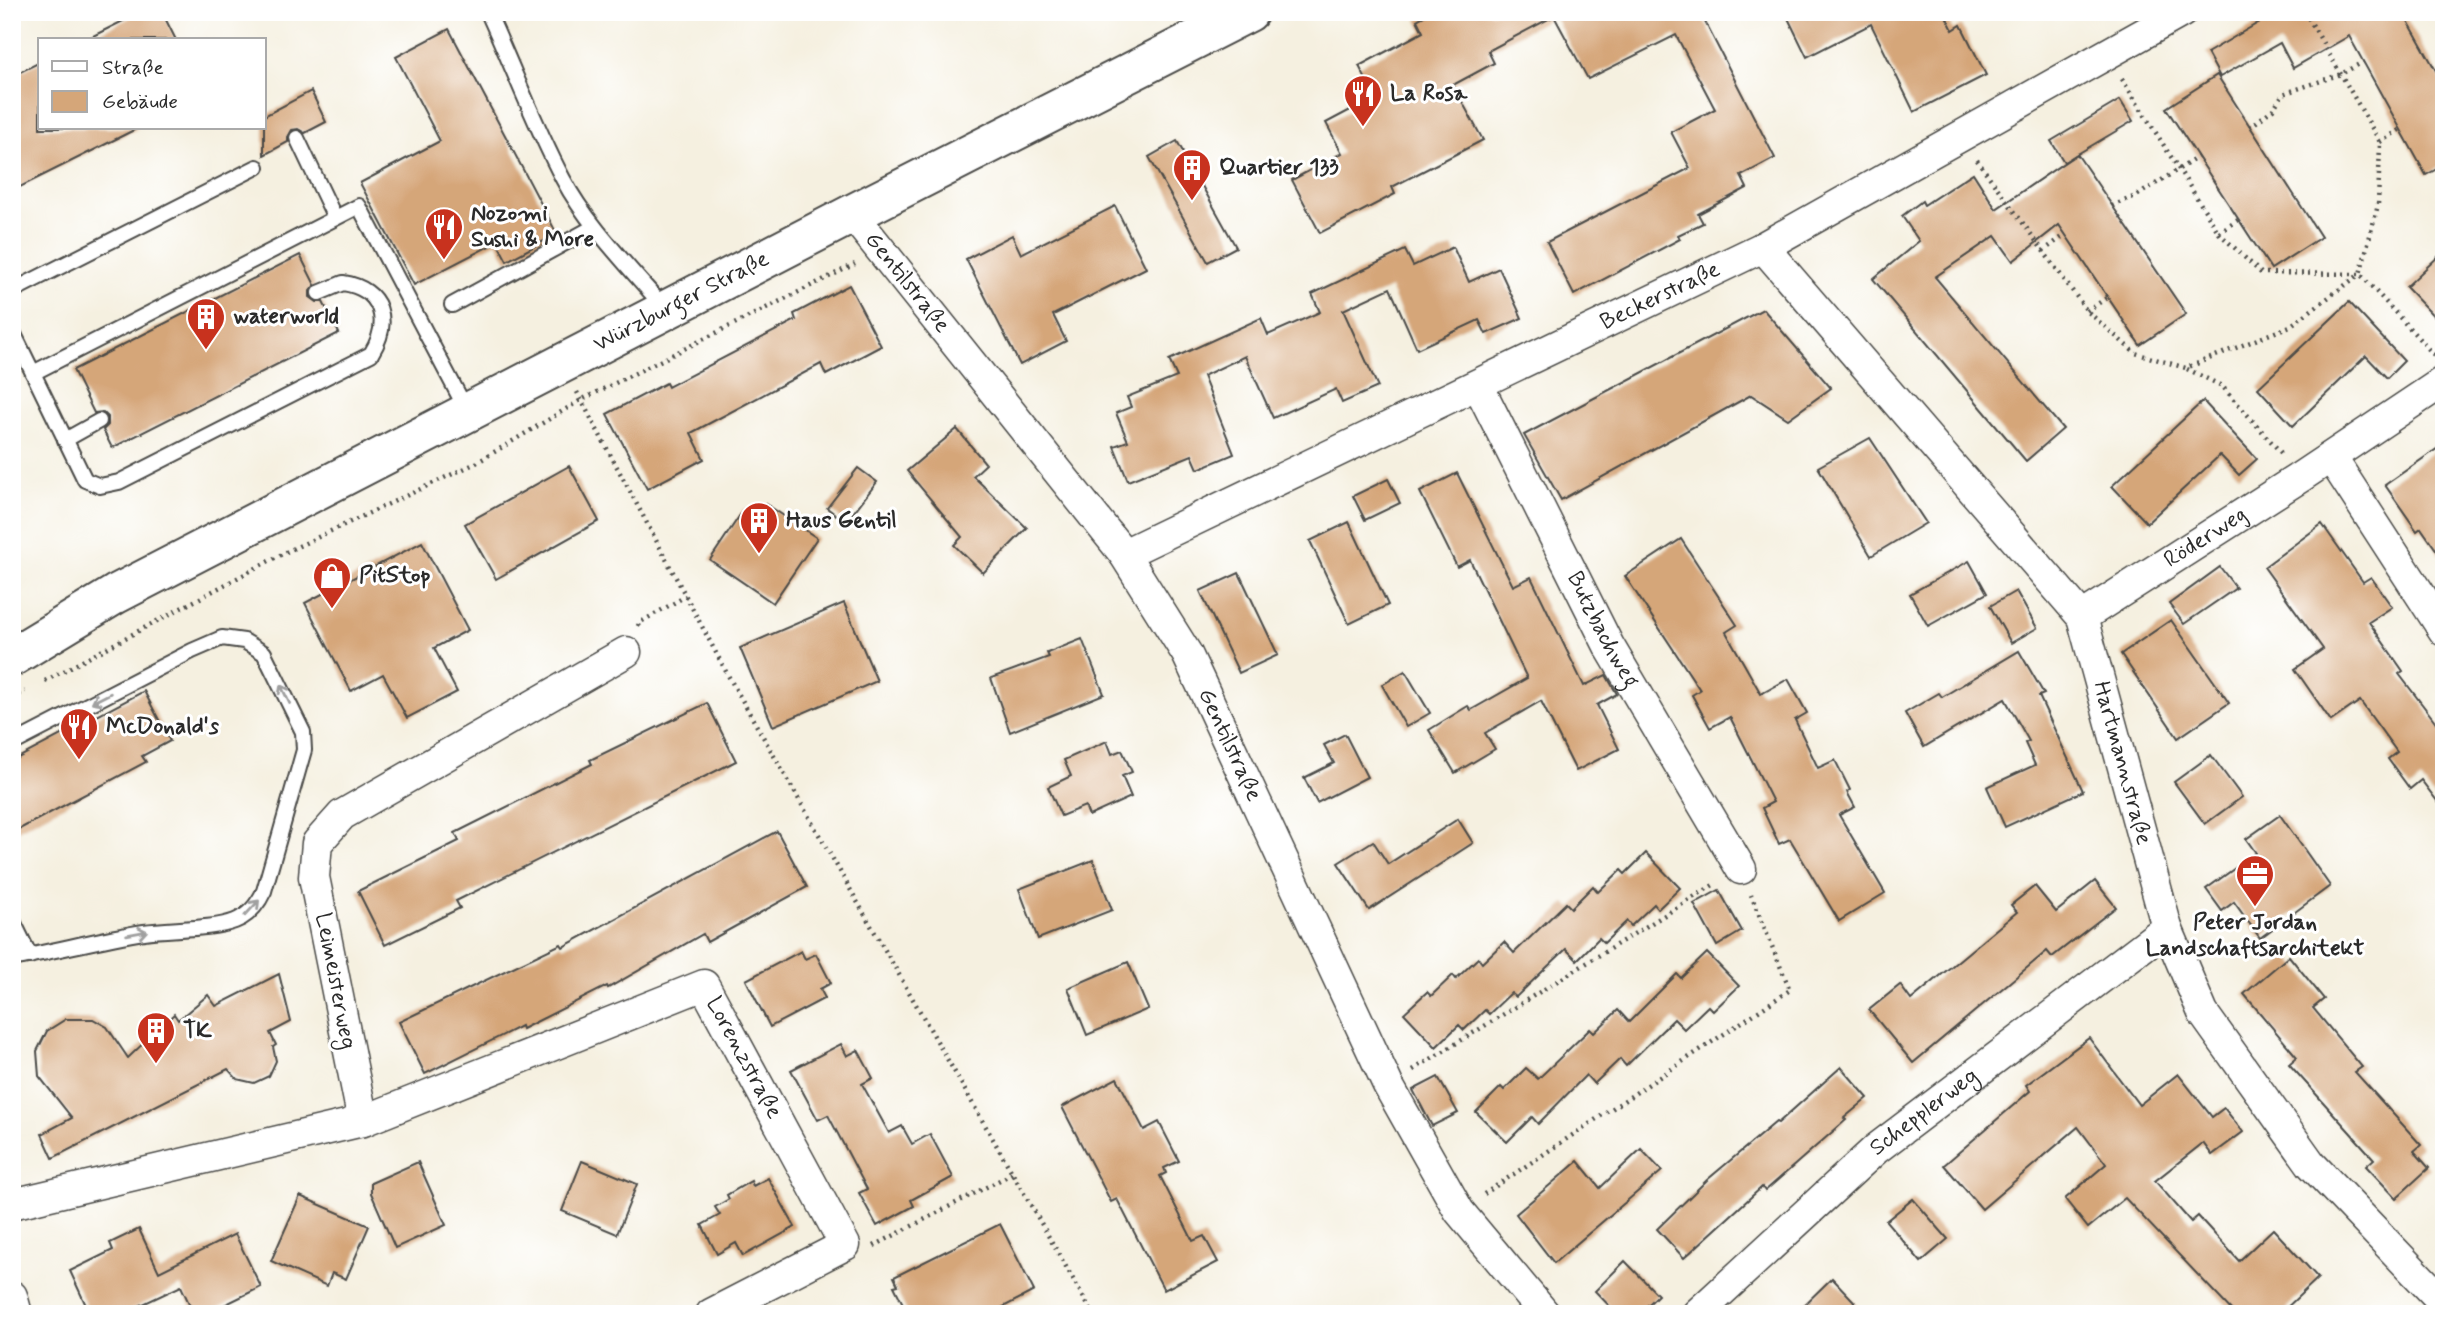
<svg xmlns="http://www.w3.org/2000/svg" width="2456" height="1326" viewBox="0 0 2456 1326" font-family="Mynerve,sans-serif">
  <rect width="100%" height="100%" fill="#fff"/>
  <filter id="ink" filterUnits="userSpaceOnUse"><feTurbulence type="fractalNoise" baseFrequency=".0143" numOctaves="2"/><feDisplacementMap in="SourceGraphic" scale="14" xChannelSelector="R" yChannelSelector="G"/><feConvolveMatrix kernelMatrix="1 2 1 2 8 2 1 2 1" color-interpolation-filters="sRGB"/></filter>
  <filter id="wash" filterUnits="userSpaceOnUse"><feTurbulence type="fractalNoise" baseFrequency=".00686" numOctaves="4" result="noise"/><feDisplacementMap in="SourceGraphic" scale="28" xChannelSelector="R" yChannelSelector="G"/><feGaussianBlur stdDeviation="1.57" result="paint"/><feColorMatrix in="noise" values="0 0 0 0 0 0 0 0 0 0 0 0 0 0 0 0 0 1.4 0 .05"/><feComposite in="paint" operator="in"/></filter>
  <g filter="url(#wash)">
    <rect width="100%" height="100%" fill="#f5f0e0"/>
    <g id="blocks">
      <g fill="#d5a679">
        <path d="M 141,12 L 162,12 L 176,40 L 85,40 Z"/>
        <path d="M 1431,12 L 1720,12 L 1704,20 L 1775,158 L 1741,176 L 1747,188 L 1698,214 L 1703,223 L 1678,235 L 1680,239 L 1574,295 L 1547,242 L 1690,168 L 1671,132 L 1715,109 L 1676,35 L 1588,79 L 1554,16 L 1488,51 L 1494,63 L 1453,85 L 1483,140 L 1392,187 L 1395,194 L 1320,233 L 1292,180 L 1342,153 L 1326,123 L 1375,97 L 1359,66 L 1423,32 L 1417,20 Z"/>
        <path d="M 1785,12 L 1944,12 L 1953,30 L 1961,25 L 1986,75 L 1914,112 L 1871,24 L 1807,57 Z"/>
        <path d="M 2277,12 L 2403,12 L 2444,85 L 2444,165 L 2426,175 L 2349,36 L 2293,68 L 2280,43 L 2220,77 L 2207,53 Z"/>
        <path d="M 449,29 L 557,234 L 507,261 L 497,242 L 414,285 L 360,183 L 440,141 L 396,57 Z"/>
        <path d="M 40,62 L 40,128 L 138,128 L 12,191 L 12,76 Z"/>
        <path d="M 2217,75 L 2321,237 L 2271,269 L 2166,108 Z"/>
        <path d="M 311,91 L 326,122 L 305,133 L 298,129 L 292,130 L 288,137 L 288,142 L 264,155 L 264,116 Z"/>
        <path d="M 2120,100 L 2133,121 L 2064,162 L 2051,141 Z"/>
        <path d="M 1177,141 L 1236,247 L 1208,262 L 1149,157 Z"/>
        <path d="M 2077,154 L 2186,314 L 2140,345 L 2059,225 L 2013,261 L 1995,236 L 1935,277 L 2063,429 L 2026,461 L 1873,279 L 1919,241 L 1902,216 L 1922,201 L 1924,205 L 1973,173 L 1996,209 Z"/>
        <path d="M 1115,206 L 1146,268 L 1053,315 L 1066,341 L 1020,365 L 966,259 L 1012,235 L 1021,254 Z"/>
        <path d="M 1453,247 L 1469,282 L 1499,268 L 1522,318 L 1486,334 L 1479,320 L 1417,349 L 1390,288 L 1343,310 L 1378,387 L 1342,403 L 1336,389 L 1273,418 L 1245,356 L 1203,376 L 1234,454 L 1198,469 L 1192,455 L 1128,481 L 1114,446 L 1128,441 L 1116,413 L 1131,407 L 1127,397 L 1177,377 L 1169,360 L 1261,318 L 1268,335 L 1320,312 L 1312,294 L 1405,250 L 1413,266 Z"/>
        <path d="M 2444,251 L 2444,327 L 2406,287 Z"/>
        <path d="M 300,255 L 315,285 L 310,291 L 310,297 L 317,302 L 323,302 L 339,333 L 112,448 L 103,430 L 108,425 L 108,417 L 103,412 L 94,413 L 73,370 Z"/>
        <path d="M 849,285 L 881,346 L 826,375 L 821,364 L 691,433 L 704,459 L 647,489 L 607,414 L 666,383 L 668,387 L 796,320 L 794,314 Z"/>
        <path d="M 2349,302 L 2404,361 L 2387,378 L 2366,356 L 2293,426 L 2258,388 Z"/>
        <path d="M 1763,309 L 1831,388 L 1788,419 L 1751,395 L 1561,500 L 1524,435 Z"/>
        <path d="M 2203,401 L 2257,459 L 2239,475 L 2220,455 L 2147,523 L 2112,486 Z"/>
        <path d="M 957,429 L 986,464 L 973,476 L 1027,528 L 983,573 L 954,545 L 962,537 L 907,471 Z"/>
        <path d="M 1870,438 L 1926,523 L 1871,556 L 1818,467 Z"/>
        <path d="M 2444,444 L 2444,561 L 2421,528 L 2417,531 L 2385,485 Z"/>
        <path d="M 569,466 L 599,521 L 496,579 L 465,524 Z"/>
        <path d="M 858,468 L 877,482 L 846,522 L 827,508 Z"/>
        <path d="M 1457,473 L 1513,586 L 1531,577 L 1584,686 L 1606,675 L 1617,694 L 1597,705 L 1619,749 L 1576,771 L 1541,701 L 1485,733 L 1495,749 L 1455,773 L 1429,730 L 1468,706 L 1471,710 L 1527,678 L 1470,560 L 1457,567 L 1420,492 Z"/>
        <path d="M 1388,479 L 1400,503 L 1365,520 L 1353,496 Z"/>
        <path d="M 766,504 L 817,538 L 773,603 L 710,560 L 744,509 L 757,517 Z"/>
        <path d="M 1349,522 L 1388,605 L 1349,624 L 1310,541 Z"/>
        <path d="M 2322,524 L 2363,582 L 2371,577 L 2392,607 L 2369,622 L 2403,671 L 2399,674 L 2444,733 L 2444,810 L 2421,780 L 2410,789 L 2388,759 L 2397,752 L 2360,701 L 2331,721 L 2295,669 L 2323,649 L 2264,567 Z"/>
        <path d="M 1681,539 L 1737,625 L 1726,632 L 1761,694 L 1788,679 L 1807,713 L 1795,720 L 1818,768 L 1835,760 L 1850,790 L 1847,792 L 1855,807 L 1839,815 L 1885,893 L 1839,921 L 1790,839 L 1779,844 L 1762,808 L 1773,802 L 1730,717 L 1710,728 L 1692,695 L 1700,690 L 1625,576 Z"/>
        <path d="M 422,542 L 468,630 L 434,648 L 457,692 L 407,718 L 383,674 L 351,691 L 305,603 Z"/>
        <path d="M 1969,561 L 1987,593 L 1928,626 L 1910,594 Z"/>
        <path d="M 2220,567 L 2236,588 L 2184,624 L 2169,604 Z"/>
        <path d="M 1239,573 L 1278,655 L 1239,673 L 1200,591 Z"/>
        <path d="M 2016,591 L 2037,628 L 2011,643 L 1990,606 Z"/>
        <path d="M 844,603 L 877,681 L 773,726 L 740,648 Z"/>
        <path d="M 2171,620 L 2229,703 L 2178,738 L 2121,654 Z"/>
        <path d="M 1082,639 L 1104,694 L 1010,732 L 991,678 L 1049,657 L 1047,653 Z"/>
        <path d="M 2019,651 L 2044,694 L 2039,696 L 2083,791 L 2005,827 L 1987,787 L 2035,765 L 2025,743 L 2029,741 L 2005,699 L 1924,747 L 1905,713 L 1939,693 L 1942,697 Z"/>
        <path d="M 1405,671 L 1430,713 L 1406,727 L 1382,685 Z"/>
        <path d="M 144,691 L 170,741 L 142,756 L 146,762 L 12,833 L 12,761 Z"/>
        <path d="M 707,703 L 736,761 L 456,901 L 460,908 L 385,945 L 358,891 L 459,841 L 455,833 L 592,764 L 590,760 Z"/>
        <path d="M 1345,734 L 1367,777 L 1317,803 L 1304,778 L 1334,763 L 1324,745 Z"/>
        <path d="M 1107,741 L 1112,754 L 1122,750 L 1132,772 L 1122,776 L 1131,797 L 1089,816 L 1085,806 L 1061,816 L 1048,787 L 1071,776 L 1064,760 Z"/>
        <path d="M 2211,755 L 2242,797 L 2205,824 L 2174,782 Z"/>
        <path d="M 2280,815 L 2330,886 L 2260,938 L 2234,902 L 2222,911 L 2206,889 L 2256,853 L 2246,839 Z"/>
        <path d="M 1458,819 L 1473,843 L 1369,910 L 1338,863 L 1373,841 L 1388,864 Z"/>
        <path d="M 777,831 L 807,887 L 707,942 L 703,934 L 608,988 L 607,986 L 522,1029 L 521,1026 L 425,1074 L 399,1022 L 561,944 L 563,947 Z"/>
        <path d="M 1646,853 L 1680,888 L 1658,909 L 1654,904 L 1631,926 L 1627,921 L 1604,943 L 1599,938 L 1577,960 L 1566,949 L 1516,997 L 1511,993 L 1489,1014 L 1485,1010 L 1464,1030 L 1459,1025 L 1436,1047 L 1404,1013 L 1427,992 L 1431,996 L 1453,975 L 1456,979 L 1478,958 L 1482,963 L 1504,942 L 1514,953 L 1566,903 L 1571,908 L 1593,886 L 1598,892 L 1621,870 L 1625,874 Z"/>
        <path d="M 1093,860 L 1112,910 L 1038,939 L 1019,889 Z"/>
        <path d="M 2095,881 L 2116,907 L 2052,957 L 2047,951 L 1913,1063 L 1869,1010 L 1900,985 L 1911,1000 L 2017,912 L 2011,905 L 2035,886 L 2056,912 Z"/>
        <path d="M 1719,890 L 1742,931 L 1717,946 L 1694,904 Z"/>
        <path d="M 801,951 L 805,959 L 816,954 L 831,983 L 820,989 L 825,998 L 770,1027 L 746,980 Z"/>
        <path d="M 1707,953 L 1739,986 L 1713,1011 L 1708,1006 L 1684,1029 L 1674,1019 L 1626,1066 L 1620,1059 L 1594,1084 L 1586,1075 L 1538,1124 L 1532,1117 L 1507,1142 L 1476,1112 L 1501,1087 L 1504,1090 L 1526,1068 L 1538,1079 L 1590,1029 L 1594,1033 L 1618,1010 L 1629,1022 L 1677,974 L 1681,978 Z"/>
        <path d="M 2289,956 L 2324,999 L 2313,1008 L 2362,1067 L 2355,1072 L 2421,1145 L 2414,1151 L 2429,1168 L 2396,1198 L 2366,1166 L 2374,1159 L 2289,1064 L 2297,1057 L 2244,994 Z"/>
        <path d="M 1128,962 L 1148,1009 L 1087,1035 L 1068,988 Z"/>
        <path d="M 279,974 L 291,1022 L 270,1033 L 276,1045 L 273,1047 L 276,1061 L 269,1076 L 254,1083 L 237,1079 L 228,1069 L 53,1158 L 42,1134 L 72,1118 L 39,1076 L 37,1051 L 47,1031 L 66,1019 L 93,1019 L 107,1027 L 128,1058 L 174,1014 L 178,1020 L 208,995 L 216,1006 Z"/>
        <path d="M 2089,1038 L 2139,1105 L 2178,1074 L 2212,1117 L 2224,1108 L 2243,1132 L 2212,1155 L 2203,1143 L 2155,1181 L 2191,1222 L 2198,1216 L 2239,1261 L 2273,1229 L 2318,1278 L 2280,1314 L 2235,1314 L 2125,1198 L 2088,1228 L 2065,1199 L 2106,1164 L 2078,1127 L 1982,1209 L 1944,1165 L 2030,1091 L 2026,1085 Z"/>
        <path d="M 841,1044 L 847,1056 L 858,1050 L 873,1078 L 862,1084 L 889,1133 L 902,1126 L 912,1144 L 930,1134 L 953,1177 L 911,1200 L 914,1206 L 877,1226 L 859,1193 L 867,1189 L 828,1115 L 818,1120 L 791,1070 Z"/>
        <path d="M 1841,1067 L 1868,1098 L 1844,1118 L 1846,1120 L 1765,1191 L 1762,1187 L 1684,1258 L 1657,1229 L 1707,1180 L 1776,1122 L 1778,1123 Z"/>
        <path d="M 1438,1077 L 1458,1113 L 1432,1126 L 1413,1090 Z"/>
        <path d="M 1117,1078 L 1144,1130 L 1159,1122 L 1179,1161 L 1164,1168 L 1166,1173 L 1160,1176 L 1193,1241 L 1204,1236 L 1218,1262 L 1164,1290 L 1117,1199 L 1111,1202 L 1062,1107 Z"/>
        <path d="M 1641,1149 L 1662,1171 L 1554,1263 L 1516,1214 L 1578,1161 L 1600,1188 Z"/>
        <path d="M 582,1161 L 637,1184 L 617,1234 L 562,1211 Z"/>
        <path d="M 418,1162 L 446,1225 L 395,1248 L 371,1193 L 371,1183 Z"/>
        <path d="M 768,1178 L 795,1227 L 743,1256 L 736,1243 L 717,1254 L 702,1225 L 720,1215 L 715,1207 L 729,1199 L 727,1195 L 751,1181 L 753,1186 Z"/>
        <path d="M 300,1196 L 369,1226 L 346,1279 L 332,1273 L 327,1286 L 271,1261 Z"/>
        <path d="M 1913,1199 L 1948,1239 L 1921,1262 L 1886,1221 Z"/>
        <path d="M 1000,1224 L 1034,1291 L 990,1314 L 908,1314 L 894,1286 L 898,1285 L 894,1277 Z"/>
        <path d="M 139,1229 L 159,1272 L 235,1234 L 261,1287 L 206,1314 L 194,1314 L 181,1286 L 122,1314 L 90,1314 L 70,1271 L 113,1250 L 110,1243 Z"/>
        <path d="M 1625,1261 L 1658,1295 L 1639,1314 L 1617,1314 L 1595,1291 Z"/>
        <path d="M 1832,1278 L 1866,1314 L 1795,1314 Z"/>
      </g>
    </g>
  </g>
  <g filter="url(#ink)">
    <use href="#blocks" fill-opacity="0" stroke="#494946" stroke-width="2"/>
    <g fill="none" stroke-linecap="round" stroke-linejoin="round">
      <defs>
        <g id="lane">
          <path d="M 490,17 C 514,70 536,128 563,179 C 587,225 632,270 666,310"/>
          <path d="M 297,138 L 335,218"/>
          <path d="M 12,291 L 257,167"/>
          <path d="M 452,305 L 594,227"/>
          <path d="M 12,330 L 33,373 L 359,206 L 467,411"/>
          <path d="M 33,373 L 85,480 L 100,486 L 119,482 L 371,354 C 391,322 383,289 343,283 L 319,293"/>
          <path d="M 65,440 L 99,421"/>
          <path d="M 12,744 L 192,651 L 222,638 L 244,641 L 264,653 L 303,732 L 304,750 L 264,891 C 258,904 250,915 235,921 C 211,930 171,928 144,932 C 99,939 57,951 12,959"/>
          <path d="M 12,919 L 30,956"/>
        </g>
        <g id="street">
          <path id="s1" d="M 852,214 L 1124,554 L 1187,654 L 1388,1085 L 1459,1211 L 1545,1314"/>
          <path id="s2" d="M 1763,247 L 2082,617 L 2167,928 L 2203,1013 L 2311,1164 L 2444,1303"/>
          <path id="s3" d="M 1478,385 L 1609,646 L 1741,869"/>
          <path d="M 2331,457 L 2444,631"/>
          <path id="s4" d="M 1124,554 L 1763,247 L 2182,12"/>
          <path id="s5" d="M 2082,617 L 2302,476 L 2444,381"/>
          <path id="s6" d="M 363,1121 L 704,985 L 845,1245 L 711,1314"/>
          <path d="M 12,1204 L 363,1121 L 314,877 L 317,843 L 342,815 L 626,652"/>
          <path d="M 12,1296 L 17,1314"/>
          <path id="s7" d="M 1697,1314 L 1876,1149 L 2167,928"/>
        </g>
        <g id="secondary">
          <path id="s8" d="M 12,657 L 116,594 L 852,214 L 1249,12"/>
        </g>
      </defs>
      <use href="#lane" stroke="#494946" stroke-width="18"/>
      <use href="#street" stroke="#494946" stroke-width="33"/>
      <use href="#secondary" stroke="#494946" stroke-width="42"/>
      <g stroke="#494946" stroke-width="4.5" stroke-dasharray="2 5" stroke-linecap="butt">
        <path d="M 2305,12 L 2380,142 L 2378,205 L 2360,274 L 2434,355"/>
        <path d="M 2122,79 L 2219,233 L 2261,273 L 2359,274"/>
        <path d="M 2250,127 L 2273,109 L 2283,94 L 2341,74 L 2363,62"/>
        <path d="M 2380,142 L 2401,129"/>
        <path d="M 1977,160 L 2087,311 L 2135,353 L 2186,368 L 2290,326 L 2360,274"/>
        <path d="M 2112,206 L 2138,195 L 2198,157"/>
        <path d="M 2219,233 L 2238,220"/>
        <path d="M 2043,251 L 2065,235"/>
        <path d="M 2087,311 L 2108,297"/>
        <path d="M 2187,369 L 2222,386 L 2283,455"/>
        <path d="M 577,392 L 730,679 L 1093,1314"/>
        <path d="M 638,626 L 639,623 L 686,596"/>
        <path d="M 45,681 L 284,553 L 476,463 L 581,400 L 855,264"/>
        <path d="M 12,697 L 25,691"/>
        <path d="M 1413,1070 L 1715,884"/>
        <path d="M 1484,1194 L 1790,990 L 1751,895"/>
        <path d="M 874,1246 L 1013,1173"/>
      </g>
      <use href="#lane" stroke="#fff" stroke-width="14"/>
      <use href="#street" stroke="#fff" stroke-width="30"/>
      <use href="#secondary" stroke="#fff" stroke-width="38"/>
    </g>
    <defs><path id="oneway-shaft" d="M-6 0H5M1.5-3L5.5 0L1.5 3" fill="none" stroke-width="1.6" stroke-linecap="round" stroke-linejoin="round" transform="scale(1.75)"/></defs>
    <g stroke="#a0a0a0">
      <use href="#oneway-shaft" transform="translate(285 694) rotate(-116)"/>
      <use href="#oneway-shaft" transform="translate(101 698) rotate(153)"/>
      <use href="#oneway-shaft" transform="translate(252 908) rotate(-47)"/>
      <use href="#oneway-shaft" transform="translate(137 933) rotate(-10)"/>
    </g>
  </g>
  <defs>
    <symbol id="restaurant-pin" viewBox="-11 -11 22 30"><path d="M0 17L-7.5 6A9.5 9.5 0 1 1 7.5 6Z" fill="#c8321e" stroke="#fff"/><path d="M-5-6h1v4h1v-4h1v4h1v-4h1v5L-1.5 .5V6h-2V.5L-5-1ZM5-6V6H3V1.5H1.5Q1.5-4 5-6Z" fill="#fff"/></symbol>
    <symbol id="building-pin" viewBox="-11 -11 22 30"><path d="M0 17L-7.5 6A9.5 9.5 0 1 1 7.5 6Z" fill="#c8321e" stroke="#fff"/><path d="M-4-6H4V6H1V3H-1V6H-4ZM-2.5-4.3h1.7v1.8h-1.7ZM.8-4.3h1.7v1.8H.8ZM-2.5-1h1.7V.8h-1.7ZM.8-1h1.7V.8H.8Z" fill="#fff"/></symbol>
    <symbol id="shop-pin" viewBox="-11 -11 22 30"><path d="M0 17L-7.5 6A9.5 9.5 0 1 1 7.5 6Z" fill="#c8321e" stroke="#fff"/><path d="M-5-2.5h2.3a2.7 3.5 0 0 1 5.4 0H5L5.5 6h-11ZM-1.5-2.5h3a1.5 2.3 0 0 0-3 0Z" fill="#fff"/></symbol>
    <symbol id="office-pin" viewBox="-11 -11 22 30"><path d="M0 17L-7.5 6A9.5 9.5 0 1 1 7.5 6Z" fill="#c8321e" stroke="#fff"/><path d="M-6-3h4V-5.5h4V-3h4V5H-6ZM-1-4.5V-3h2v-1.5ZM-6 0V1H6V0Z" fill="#fff"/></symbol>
  </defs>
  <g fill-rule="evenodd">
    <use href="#restaurant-pin" x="1341" y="72" width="44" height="60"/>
    <use href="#building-pin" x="1170" y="146" width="44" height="60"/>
    <use href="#restaurant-pin" x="422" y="205" width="44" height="60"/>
    <use href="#building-pin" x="184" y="295" width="44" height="60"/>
    <use href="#building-pin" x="737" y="499" width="44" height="60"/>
    <use href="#shop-pin" x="310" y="554" width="44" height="60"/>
    <use href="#restaurant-pin" x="57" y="705" width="44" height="60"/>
    <use href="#office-pin" x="2233" y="852" width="44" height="60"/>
    <use href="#building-pin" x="134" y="1009" width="44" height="60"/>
  </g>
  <g text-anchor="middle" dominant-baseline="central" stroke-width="6" stroke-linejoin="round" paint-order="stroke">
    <g font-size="23" font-weight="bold" fill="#2b2b2b" stroke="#fff" text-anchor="start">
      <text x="1390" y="94">La Rosa</text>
      <text x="1219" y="168">Quartier 133</text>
      <text x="471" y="214">Nozomi<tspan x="471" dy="26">Sushi &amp; More</tspan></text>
      <text x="233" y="317">waterworld</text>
      <text x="786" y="521">Haus Gentil</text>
      <text x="359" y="576">PitStop</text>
      <text x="106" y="727">McDonald's</text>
      <text x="2255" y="923" text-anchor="middle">Peter Jordan<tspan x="2255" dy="26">Landschaftsarchitekt</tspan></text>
      <text x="183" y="1031">TK</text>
    </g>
    <g font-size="23" fill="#2b2b2b" stroke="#fff">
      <text stroke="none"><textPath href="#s1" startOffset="88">Gentilstraße</textPath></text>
      <text stroke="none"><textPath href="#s4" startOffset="595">Beckerstraße</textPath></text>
      <text stroke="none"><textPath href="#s8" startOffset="758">Würzburger Straße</textPath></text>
      <text stroke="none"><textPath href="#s5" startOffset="147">Röderweg</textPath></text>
      <text stroke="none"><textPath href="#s3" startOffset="275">Butzbachweg</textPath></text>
      <text stroke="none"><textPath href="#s1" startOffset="654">Gentilstraße</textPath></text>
      <text stroke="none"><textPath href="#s2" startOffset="640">Hartmannstraße</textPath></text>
      <text transform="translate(335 981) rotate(79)">Leimeisterweg</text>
      <text stroke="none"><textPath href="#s6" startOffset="450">Lorenzstraße</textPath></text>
      <text stroke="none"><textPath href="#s7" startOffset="304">Schepplerweg</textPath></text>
    </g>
  </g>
  <rect width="2456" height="1326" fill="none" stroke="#fff" stroke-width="42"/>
  <rect x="38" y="38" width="228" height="91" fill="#ffffff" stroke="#aaaaaa" stroke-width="2"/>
  <rect x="52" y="61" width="35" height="10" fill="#ffffff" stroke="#aaaaaa" stroke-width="2"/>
  <text x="102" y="74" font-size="21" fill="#2b2b2b">Straße</text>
  <rect x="52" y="91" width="35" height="21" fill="#d5a679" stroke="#aaaaaa" stroke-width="2"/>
  <text x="102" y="108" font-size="21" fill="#2b2b2b">Gebäude</text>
</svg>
